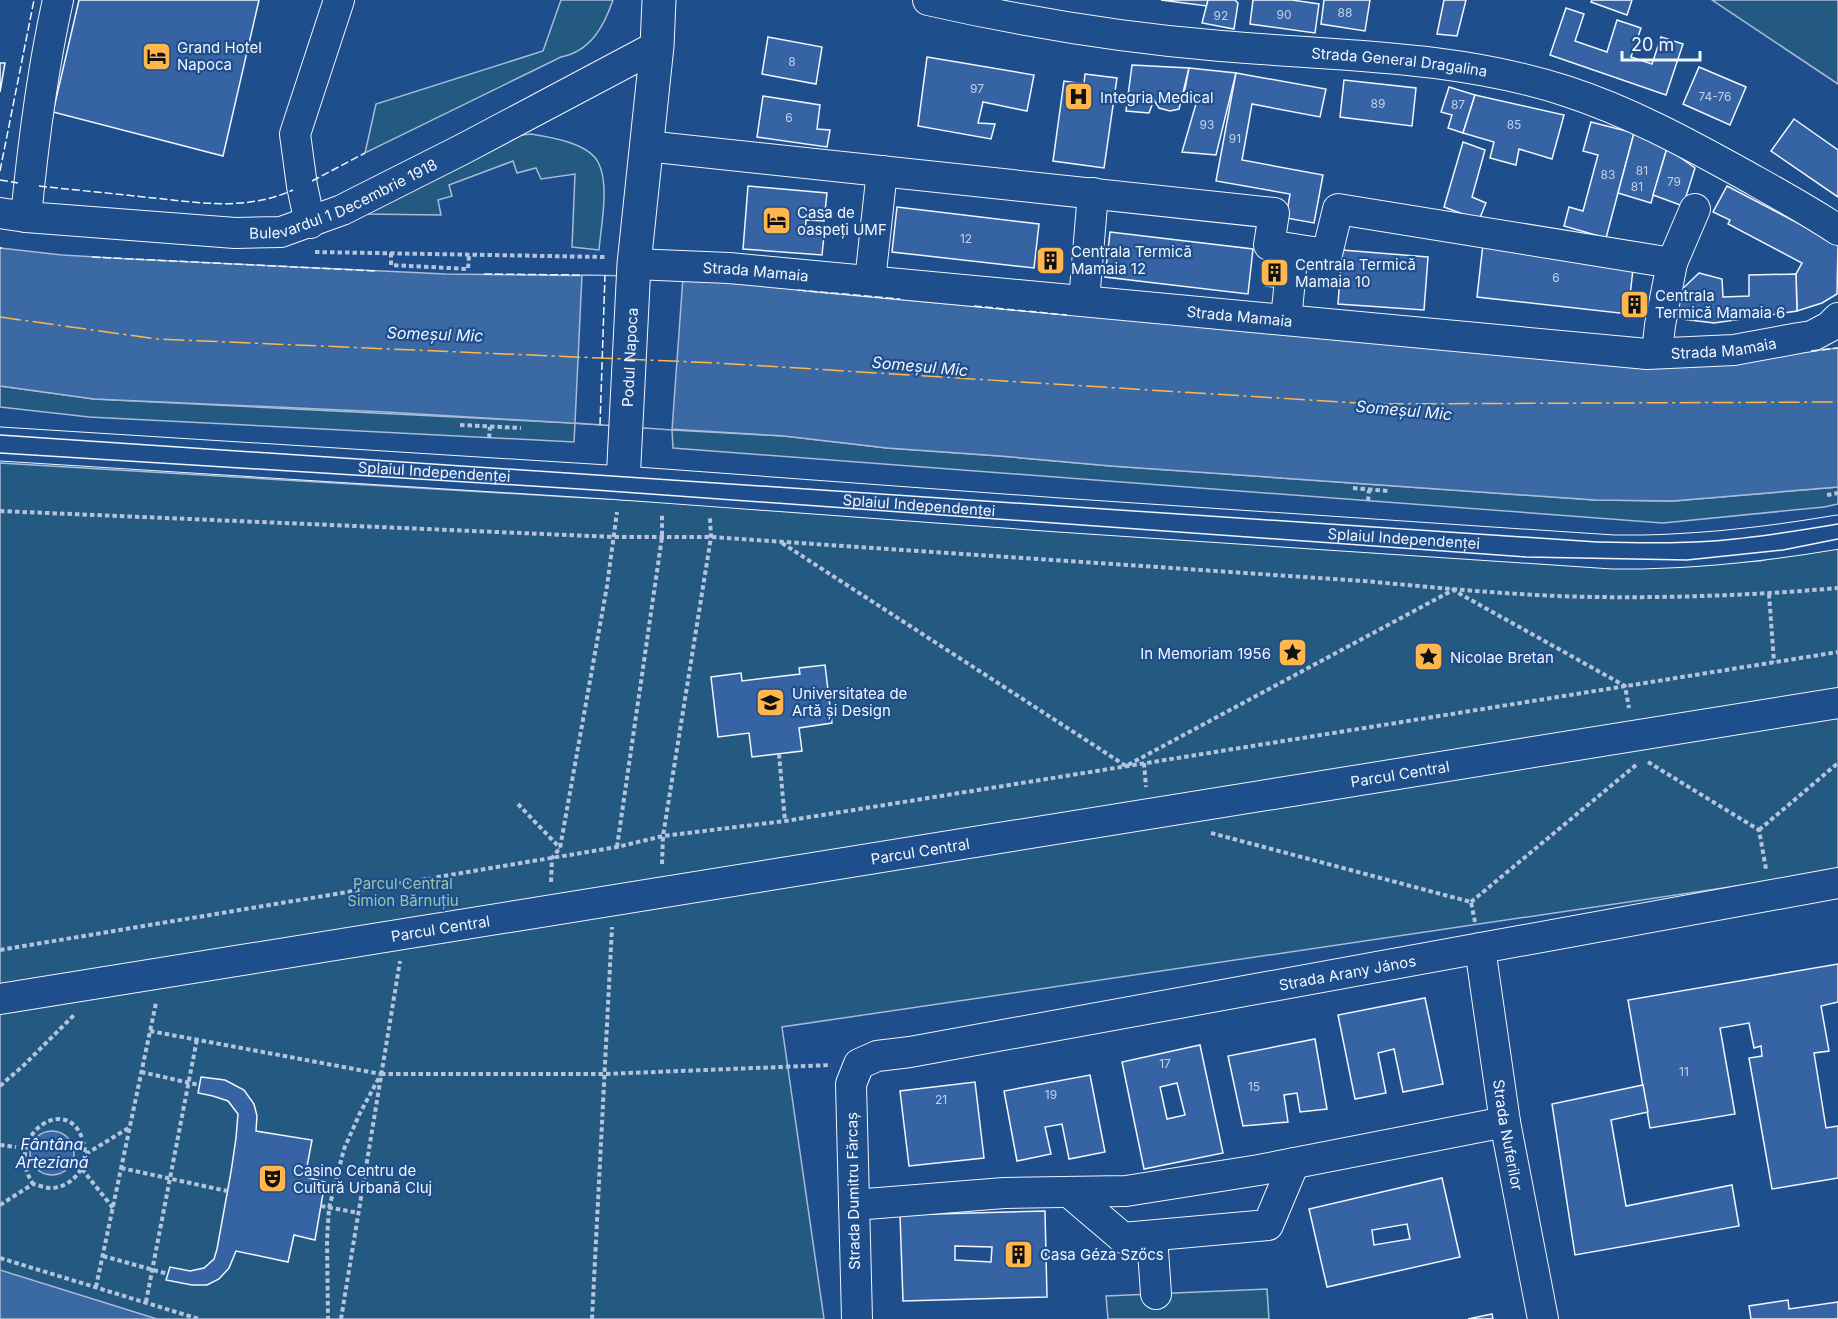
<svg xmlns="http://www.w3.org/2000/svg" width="1838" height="1319" viewBox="0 0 1838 1319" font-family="Inter,sans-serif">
  <rect width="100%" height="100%" fill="#1f4e8c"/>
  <g fill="#245a82" stroke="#a8bbd7" stroke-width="1.5">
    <path d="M 561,0 L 613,0 C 604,26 591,51 561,57 L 365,153 L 376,104 L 543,51 Z"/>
    <path d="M 1712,0 L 1838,0 L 1838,84 Z"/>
    <path d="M 531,134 C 550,137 588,143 598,162 C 610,184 601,225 599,250 L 572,247 L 575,174 L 541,179 L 536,168 L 517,173 L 513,161 L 449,185 L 452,196 L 438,200 L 441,215 L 362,214 L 513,136 Z"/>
    <path d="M 0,386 L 94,399 L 575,423 L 574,442 L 89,417 L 0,407 Z"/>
    <path d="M 672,430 L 784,436 L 887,448 L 1000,456 L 1111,466 L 1595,500 L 1673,501 L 1838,487 L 1838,504 L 1824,507 L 1663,523 L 673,448 Z"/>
    <path d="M 0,463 L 570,497 L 801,509 L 1562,565 L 1659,566 L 1759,561 L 1838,545 L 1838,871 L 782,1027 L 824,1319 L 0,1319 Z"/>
    <path d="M 1267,1289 L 1269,1319 L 1108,1319 L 1106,1296 Z"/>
  </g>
  <g fill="#3b69a3" stroke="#a8bbd7" stroke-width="1.5">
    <path d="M 0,248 L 62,255 L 130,259 L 446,274 L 695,277 L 816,292 L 1127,320 L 1778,355 L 1838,348 L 1838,487 L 1673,501 L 1595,500 L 1111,466 L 1000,456 L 887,448 L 784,436 L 386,412 L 94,399 L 0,386 Z"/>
    <circle cx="52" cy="1153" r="22"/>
    <path d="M 0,1270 L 157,1319 L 0,1319 Z"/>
  </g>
  <path fill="#1f4e8c" stroke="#a8bbd7" stroke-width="1.5" d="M 582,275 L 683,277 L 672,430 L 575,423 Z"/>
  <g fill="#3563a3" stroke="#f2f6ff" stroke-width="1.5" fill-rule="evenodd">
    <path d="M 79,0 L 259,0 L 223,156 L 53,112 Z"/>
    <path d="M 1161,0 L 1208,0 L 1207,6 Z"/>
    <path d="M 1208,0 L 1235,0 L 1238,3 L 1234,29 L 1202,23 Z"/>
    <path d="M 1253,0 L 1292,0 L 1319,4 L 1315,33 L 1250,24 Z"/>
    <path d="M 1324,0 L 1370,0 L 1365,31 L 1321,24 Z"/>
    <path d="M 1444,0 L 1466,0 L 1457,36 L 1437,34 Z"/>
    <path d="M 1592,0 L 1632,0 L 1627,15 L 1591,2 Z"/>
    <path d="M 1566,8 L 1584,14 L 1575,41 L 1607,52 L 1617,20 L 1641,28 L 1631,57 L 1652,64 L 1661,37 L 1683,44 L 1666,95 L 1550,55 Z"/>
    <path d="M 768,37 L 822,47 L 816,84 L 762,74 Z"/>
    <path d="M 927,57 L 1034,75 L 1027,111 L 983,102 L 978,123 L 995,124 L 991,139 L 918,126 Z"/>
    <path d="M 0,63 L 5,63 L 0,92 Z"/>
    <path d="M 1132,65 L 1189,68 L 1179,109 L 1170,111 L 1159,108 L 1154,100 L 1149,113 L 1126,111 Z"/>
    <path d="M 1699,67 L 1746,87 L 1730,125 L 1683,104 Z"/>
    <path d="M 1189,68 L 1236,73 L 1216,155 L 1182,152 L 1198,97 L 1184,94 Z"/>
    <path d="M 1236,73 L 1326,89 L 1320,117 L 1252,104 L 1242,160 L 1323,175 L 1314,223 L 1286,218 L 1290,194 L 1216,181 Z"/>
    <path d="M 1085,74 L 1117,78 L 1104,168 L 1053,161 L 1064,81 L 1084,84 Z"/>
    <path d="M 1344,80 L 1416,88 L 1412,126 L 1340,117 Z"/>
    <path d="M 1449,87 L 1475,95 L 1463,133 L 1448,128 L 1452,115 L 1441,112 Z"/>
    <path d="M 1475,95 L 1564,115 L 1552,159 L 1519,149 L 1516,165 L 1490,158 L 1494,142 L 1463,133 Z"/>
    <path d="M 763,96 L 820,105 L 817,129 L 830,130 L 827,147 L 757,137 Z"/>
    <path d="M 1794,119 L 1838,150 L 1838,197 L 1771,151 Z"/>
    <path d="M 1591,122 L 1634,133 L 1606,238 L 1564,226 L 1569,207 L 1583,211 L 1598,155 L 1583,151 Z"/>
    <path d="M 1634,133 L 1667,148 L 1651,203 L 1618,193 Z"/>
    <path d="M 1463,142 L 1485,150 L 1472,197 L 1486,203 L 1479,220 L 1444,207 Z"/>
    <path d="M 1667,148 L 1695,168 L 1683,206 L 1653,195 Z"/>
    <path d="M 748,186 L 827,193 L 824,221 L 806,220 L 805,234 L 824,235 L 822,255 L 743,249 Z"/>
    <path d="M 1727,186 L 1838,244 L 1837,294 L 1822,303 L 1797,311 L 1796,274 L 1802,263 L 1728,224 L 1730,220 L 1713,212 Z"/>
    <path d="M 897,207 L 1039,224 L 1034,268 L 892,252 Z"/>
    <path d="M 1110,232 L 1253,249 L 1248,294 L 1105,277 Z"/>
    <path d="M 1483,244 L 1634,260 L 1628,314 L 1477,297 Z"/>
    <path d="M 1045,250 L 1058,252 L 1056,270 L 1043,268 Z"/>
    <path d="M 1342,250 L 1428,257 L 1424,310 L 1338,304 Z"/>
    <path d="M 1269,260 L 1280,261 L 1281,288 L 1266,286 Z"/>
    <path d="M 1699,273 L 1722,279 L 1723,297 L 1749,296 L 1749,275 L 1796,274 L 1797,311 L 1714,323 L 1674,318 L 1677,294 Z"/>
    <path d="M 1630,294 L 1638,294 L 1638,316 L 1628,314 Z"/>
    <path d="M 825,665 L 832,723 L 799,728 L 802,751 L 752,757 L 749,733 L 718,737 L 711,677 L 741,673 L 742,681 L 800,674 L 799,668 Z"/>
    <path d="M 1838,964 L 1838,1002 L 1821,1006 L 1829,1051 L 1814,1053 L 1826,1128 L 1838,1126 L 1838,1178 L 1772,1189 L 1749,1058 L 1762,1056 L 1761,1046 L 1754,1048 L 1749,1023 L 1720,1028 L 1735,1114 L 1650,1128 L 1628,1000 Z"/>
    <path d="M 1425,998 L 1443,1084 L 1403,1092 L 1394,1049 L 1378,1053 L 1386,1093 L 1355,1099 L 1338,1015 Z"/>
    <path d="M 1315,1039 L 1327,1109 L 1300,1112 L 1297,1093 L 1284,1095 L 1288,1122 L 1243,1126 L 1228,1056 Z"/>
    <path d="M 1200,1045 L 1223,1153 L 1144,1169 L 1122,1062 ZM 1177,1083 L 1185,1115 L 1167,1119 L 1160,1087 Z"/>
    <path d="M 1090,1075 L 1105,1152 L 1069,1159 L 1062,1124 L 1045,1127 L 1051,1154 L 1017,1161 L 1004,1091 Z"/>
    <path d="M 201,1077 L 225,1080 L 244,1090 L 254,1104 L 257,1116 L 256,1131 L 312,1140 L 305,1177 L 325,1182 L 315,1240 L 294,1235 L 288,1262 L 236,1251 L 229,1268 L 219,1279 L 207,1285 L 192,1285 L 166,1280 L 170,1267 L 190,1271 L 204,1268 L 214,1259 L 217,1249 L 231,1172 L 236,1138 L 238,1114 L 228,1101 L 213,1096 L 198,1093 Z"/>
    <path d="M 975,1082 L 984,1158 L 909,1166 L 900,1091 Z"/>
    <path d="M 1643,1085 L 1648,1112 L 1611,1120 L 1626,1206 L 1732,1185 L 1739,1226 L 1575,1255 L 1552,1104 Z"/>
    <path d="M 1442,1178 L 1460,1257 L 1327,1287 L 1309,1209 ZM 1407,1224 L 1410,1239 L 1374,1245 L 1372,1230 Z"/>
    <path d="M 1045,1211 L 1047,1297 L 903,1301 L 900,1215 ZM 955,1246 L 992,1247 L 991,1262 L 955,1260 Z"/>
    <path d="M 1788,1300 L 1789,1309 L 1838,1302 L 1838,1319 L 1751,1319 L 1749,1306 Z"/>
    <path d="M 1492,1314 L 1493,1319 L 1468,1319 Z"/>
  </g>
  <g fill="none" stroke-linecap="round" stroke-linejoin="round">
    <defs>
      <g id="minor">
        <path id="s1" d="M 928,0 C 1025,22 1122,38 1221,46 C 1336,56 1456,55 1566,91 C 1628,111 1687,143 1743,174 C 1775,192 1808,210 1838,230"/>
        <path d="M 646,146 L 1274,213 L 1269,245 L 1293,249 L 1286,320"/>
        <path id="s2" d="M 0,213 L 26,217 L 235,233 L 281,232 L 342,210 L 463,149 L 657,46"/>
        <path d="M 26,217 C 33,144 42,71 58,0"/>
        <path d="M 310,223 L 302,186 L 295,134 L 339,0"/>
        <path d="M 1293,249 L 1327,254 L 1338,209 L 1672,263"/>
        <path id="s3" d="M 634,264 L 729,268 L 1647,354 L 1734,350 L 1799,338 L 1812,336 L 1829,327 L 1838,318"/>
        <path d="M 870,281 L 882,171"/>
        <path d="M 1084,301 L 1093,193"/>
        <path d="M 1657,353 L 1660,325 L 1672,263 L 1695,209"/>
        <path id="s4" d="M 1480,948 L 1505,1122 L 1543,1319"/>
        <path id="s5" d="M 0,999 L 1838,703"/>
        <path d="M 1069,1192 L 1123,1238 L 1268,1225 L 1294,1163"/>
        <path d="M 854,1205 L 1004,1193 L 1126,1191 L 1259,1170 L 1505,1122"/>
        <path d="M 1152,1236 L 1156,1294"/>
        <path id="s6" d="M 857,1319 L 851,1084 L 859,1064 L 877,1056 L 910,1052 L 1838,883"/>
      </g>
      <g id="major">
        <path id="s7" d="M 0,444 L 623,483 L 1059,515 L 1613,552 C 1690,553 1762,545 1838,532"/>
        <path id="s8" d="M 623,483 L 634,264 L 657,46 L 659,0"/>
      </g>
    </defs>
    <use href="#minor" stroke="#f2f6ff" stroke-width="32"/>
    <use href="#major" stroke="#f2f6ff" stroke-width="35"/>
    <g stroke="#b3c4dc" stroke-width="4" stroke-dasharray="4.5 3" stroke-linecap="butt">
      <path d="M 315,252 L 605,257 L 605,259"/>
      <path d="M 391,253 L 391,265 L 468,269 L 469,255"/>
      <path d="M 460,425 L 521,428"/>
      <path d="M 489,438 L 490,427"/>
      <path d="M 1353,488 L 1388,491"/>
      <path d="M 1827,495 L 1838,493"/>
      <path d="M 1368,501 L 1369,490"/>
      <path d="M 0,511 L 615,537 L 711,537 L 1364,581 C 1441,588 1518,596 1596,597 C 1677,598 1758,595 1838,588"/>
      <path d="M 782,543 L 1126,766 L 1453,590 L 1625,686 L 1629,708"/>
      <path d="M 1769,594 L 1774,662"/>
      <path d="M 779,754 L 785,821"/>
      <path d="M 1648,762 L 1759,830 L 1766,869"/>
      <path d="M 1144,763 L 1146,787"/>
      <path d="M 518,804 L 560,848"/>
      <path d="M 1759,830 L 1838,763"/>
      <path d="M 1211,833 L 1471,902 L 1475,922"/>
      <path d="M 617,847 L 662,537 L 662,515"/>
      <path d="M 662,864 L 663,836 L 711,537 L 710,518"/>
      <path d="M 551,882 L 552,858 L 560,848 L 607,586 L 617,512"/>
      <path d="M 1471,902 L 1636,765"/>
      <path d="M 0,950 L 617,847 L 663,836 L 785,821 L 1838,652"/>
      <path d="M 150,1031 L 381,1074 L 360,1113 L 344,1149 L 329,1208 L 327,1240 L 328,1319"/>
      <path d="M 141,1072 L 199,1085"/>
      <path d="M 381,1074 L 604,1074 L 831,1065"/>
      <path d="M 0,1086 L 24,1065 L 74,1015"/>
      <path d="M 0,1145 L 16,1147"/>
      <path d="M 86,1154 L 130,1127"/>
      <path d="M 121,1168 L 227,1191"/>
      <path d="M 82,1169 L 113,1208"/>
      <path d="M 0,1205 L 33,1184 C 38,1185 45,1188 51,1188 C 69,1188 87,1170 85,1151 C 77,1086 0,1132 33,1184"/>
      <path d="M 321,1206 L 359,1213"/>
      <path d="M 103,1256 L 168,1274"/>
      <path d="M 0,1258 L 199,1319"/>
      <path d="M 96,1287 L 156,1003"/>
      <path d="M 146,1302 L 197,1039"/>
      <path d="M 341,1319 L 400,961"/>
      <path d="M 592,1319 L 612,927"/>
    </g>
    <use href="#minor" stroke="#1f4e8c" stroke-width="30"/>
    <use href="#major" stroke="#1f4e8c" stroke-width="33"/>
    <g stroke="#f2f6ff" stroke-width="1.5">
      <path d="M 0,435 L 1597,542 C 1636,543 1674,544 1713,541 C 1755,538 1797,531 1838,524"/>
      <path d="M 0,453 L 595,490 L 1526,557 L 1687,560 L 1783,550 L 1838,539"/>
    </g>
    <g stroke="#f2f6ff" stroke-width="1.5" stroke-dasharray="8 3" stroke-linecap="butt">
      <path d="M 0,171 L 34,0"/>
      <path d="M 0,180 L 18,183"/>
      <path d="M 312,181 L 365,153"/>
      <path d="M 39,186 C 74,190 109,193 144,197 C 196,202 244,212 293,190"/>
      <path d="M 0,248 L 2,248"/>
      <path d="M 92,257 L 376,271"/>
      <path d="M 484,274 L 582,275"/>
      <path d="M 798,290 L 900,299"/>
      <path d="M 974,306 L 1067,315"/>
      <path d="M 1811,351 L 1838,348"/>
      <path d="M 600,425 L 605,275"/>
    </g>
    <path stroke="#ffb74d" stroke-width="1.5" stroke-dasharray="21 4.5 3 4.5" stroke-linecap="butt" d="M 0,317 L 157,339 L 717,363 L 1374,404 L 1838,402"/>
  </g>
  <defs>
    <symbol id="hotel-square" viewBox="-11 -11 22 22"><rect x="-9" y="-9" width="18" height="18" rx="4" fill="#ffb74d" stroke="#1f4e8c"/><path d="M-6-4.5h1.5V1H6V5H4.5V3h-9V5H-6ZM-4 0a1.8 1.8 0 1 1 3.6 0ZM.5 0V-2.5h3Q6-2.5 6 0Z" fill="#111"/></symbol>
    <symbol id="hospital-square" viewBox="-11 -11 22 22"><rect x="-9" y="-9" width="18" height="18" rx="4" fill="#ffb74d" stroke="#1f4e8c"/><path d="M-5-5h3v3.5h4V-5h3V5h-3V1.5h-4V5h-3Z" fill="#111"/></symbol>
    <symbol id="building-square" viewBox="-11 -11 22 22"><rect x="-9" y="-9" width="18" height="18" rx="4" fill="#ffb74d" stroke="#1f4e8c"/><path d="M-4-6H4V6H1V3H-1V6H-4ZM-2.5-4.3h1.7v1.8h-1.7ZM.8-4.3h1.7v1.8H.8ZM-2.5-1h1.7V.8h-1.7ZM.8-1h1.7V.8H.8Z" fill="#111"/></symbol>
    <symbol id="sight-square" viewBox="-11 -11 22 22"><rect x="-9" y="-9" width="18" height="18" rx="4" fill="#ffb74d" stroke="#1f4e8c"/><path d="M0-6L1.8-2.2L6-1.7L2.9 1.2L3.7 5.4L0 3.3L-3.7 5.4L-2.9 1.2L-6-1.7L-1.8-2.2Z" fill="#111"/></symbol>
    <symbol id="university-square" viewBox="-11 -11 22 22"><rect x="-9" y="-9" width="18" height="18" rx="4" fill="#ffb74d" stroke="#1f4e8c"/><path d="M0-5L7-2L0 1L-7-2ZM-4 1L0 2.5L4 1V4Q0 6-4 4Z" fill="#111"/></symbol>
    <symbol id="theatre-square" viewBox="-11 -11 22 22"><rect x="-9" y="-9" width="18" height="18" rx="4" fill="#ffb74d" stroke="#1f4e8c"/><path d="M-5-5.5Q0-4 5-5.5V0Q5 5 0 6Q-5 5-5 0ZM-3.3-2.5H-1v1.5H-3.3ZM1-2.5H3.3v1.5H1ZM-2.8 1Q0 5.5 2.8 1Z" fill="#111"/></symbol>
  </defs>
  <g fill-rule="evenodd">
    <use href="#hotel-square" x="140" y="40" width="33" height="33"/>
    <use href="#hospital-square" x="1062" y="80" width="33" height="33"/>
    <use href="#hotel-square" x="760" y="204" width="33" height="33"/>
    <use href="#building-square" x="1034" y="244" width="33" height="33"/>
    <use href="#building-square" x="1258" y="256" width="33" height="33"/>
    <use href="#building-square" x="1618" y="288" width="33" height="33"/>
    <use href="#sight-square" x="1276" y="636" width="33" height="33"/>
    <use href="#sight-square" x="1412" y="640" width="33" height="33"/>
    <use href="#university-square" x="754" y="686" width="33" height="33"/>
    <use href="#theatre-square" x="256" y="1162" width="33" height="33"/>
    <use href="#building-square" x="1002" y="1238" width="33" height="33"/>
  </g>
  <g text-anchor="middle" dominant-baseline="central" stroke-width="4.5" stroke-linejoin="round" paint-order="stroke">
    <g font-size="12" fill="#c3d1e8">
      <text x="1345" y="12">88</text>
      <text x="1284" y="14">90</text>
      <text x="1221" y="15">92</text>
      <text x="792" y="61">8</text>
      <text x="977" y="88">97</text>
      <text x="1715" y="96">74-76</text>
      <text x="1378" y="103">89</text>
      <text x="1458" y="104">87</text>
      <text x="789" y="117">6</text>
      <text x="1207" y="124">93</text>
      <text x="1514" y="124">85</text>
      <text x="1235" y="138">91</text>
      <text x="1642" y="170">81</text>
      <text x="1608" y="174">83</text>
      <text x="1674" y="181">79</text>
      <text x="1637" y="186">81</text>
      <text x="966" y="238">12</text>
      <text x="1556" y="277">6</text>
      <text x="1165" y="1063">17</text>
      <text x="1684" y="1071">11</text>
      <text x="1254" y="1086">15</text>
      <text x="1051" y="1094">19</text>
      <text x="941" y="1099">21</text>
    </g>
    <g font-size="15" fill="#f2f6ff" stroke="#1f4e8c" text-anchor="start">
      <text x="177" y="47">Grand Hotel<tspan x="177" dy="17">Napoca</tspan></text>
      <text x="1100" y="97">Integria Medical</text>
      <text x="797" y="212">Casa de<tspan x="797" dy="17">oaspeți UMF</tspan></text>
      <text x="1071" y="251">Centrala Termică<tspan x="1071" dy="17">Mamaia 12</tspan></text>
      <text x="1295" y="264">Centrala Termică<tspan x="1295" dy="17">Mamaia 10</tspan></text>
      <text x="1655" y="295">Centrala<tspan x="1655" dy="17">Termică Mamaia 6</tspan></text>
      <text x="1271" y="653" text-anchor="end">In Memoriam 1956</text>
      <text x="1450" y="657">Nicolae Bretan</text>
      <text x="792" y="693">Universitatea de<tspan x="792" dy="17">Artă și Design</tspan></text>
      <text x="293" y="1170">Casino Centru de<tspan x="293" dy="17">Cultură Urbană Cluj</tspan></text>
      <text x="1040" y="1254">Casa Géza Szőcs</text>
    </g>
    <g font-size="15" fill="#f2f6ff" stroke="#1f4e8c">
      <text stroke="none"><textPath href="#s1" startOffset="476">Strada General Dragalina</textPath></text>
      <text stroke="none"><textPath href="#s2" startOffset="351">Bulevardul 1 Decembrie 1918</textPath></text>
      <text stroke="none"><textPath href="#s3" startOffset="122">Strada Mamaia</textPath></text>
      <text stroke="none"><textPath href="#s3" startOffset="608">Strada Mamaia</textPath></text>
      <text stroke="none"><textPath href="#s3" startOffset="1094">Strada Mamaia</textPath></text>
      <text stroke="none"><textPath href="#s8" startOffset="126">Podul Napoca</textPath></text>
      <text stroke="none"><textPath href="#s7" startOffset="435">Splaiul Independenței</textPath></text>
      <text stroke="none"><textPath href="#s7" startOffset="921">Splaiul Independenței</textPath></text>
      <text stroke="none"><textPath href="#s7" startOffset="1407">Splaiul Independenței</textPath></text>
      <text stroke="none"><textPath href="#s5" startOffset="1418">Parcul Central</textPath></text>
      <text stroke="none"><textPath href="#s5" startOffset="932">Parcul Central</textPath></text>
      <text stroke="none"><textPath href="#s5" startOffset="446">Parcul Central</textPath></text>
      <text stroke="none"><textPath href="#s6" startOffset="754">Strada Arany János</textPath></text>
      <text stroke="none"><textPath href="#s4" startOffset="189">Strada Nuferilor</textPath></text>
      <text transform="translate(853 1191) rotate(-91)">Strada Dumitru Fărcaș</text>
    </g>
    <g font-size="15" fill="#97c8a6" stroke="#1f4e8c">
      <text x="403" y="883">Parcul Central<tspan x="403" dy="17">Simion Bărnuțiu</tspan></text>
    </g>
    <g font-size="16" font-style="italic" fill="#f2f6ff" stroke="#1f4e8c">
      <text transform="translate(435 334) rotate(2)">Someșul Mic</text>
      <text transform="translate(920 366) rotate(5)">Someșul Mic</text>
      <text transform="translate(1404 410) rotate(5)">Someșul Mic</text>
      <text x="52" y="1144">Fântâna<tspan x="52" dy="18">Arteziană</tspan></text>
    </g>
  </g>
  <path d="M1622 51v9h78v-9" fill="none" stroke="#f2f6ff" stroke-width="3"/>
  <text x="1631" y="51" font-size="18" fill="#f2f6ff" stroke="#1f4e8c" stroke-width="4.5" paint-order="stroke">20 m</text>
</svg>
